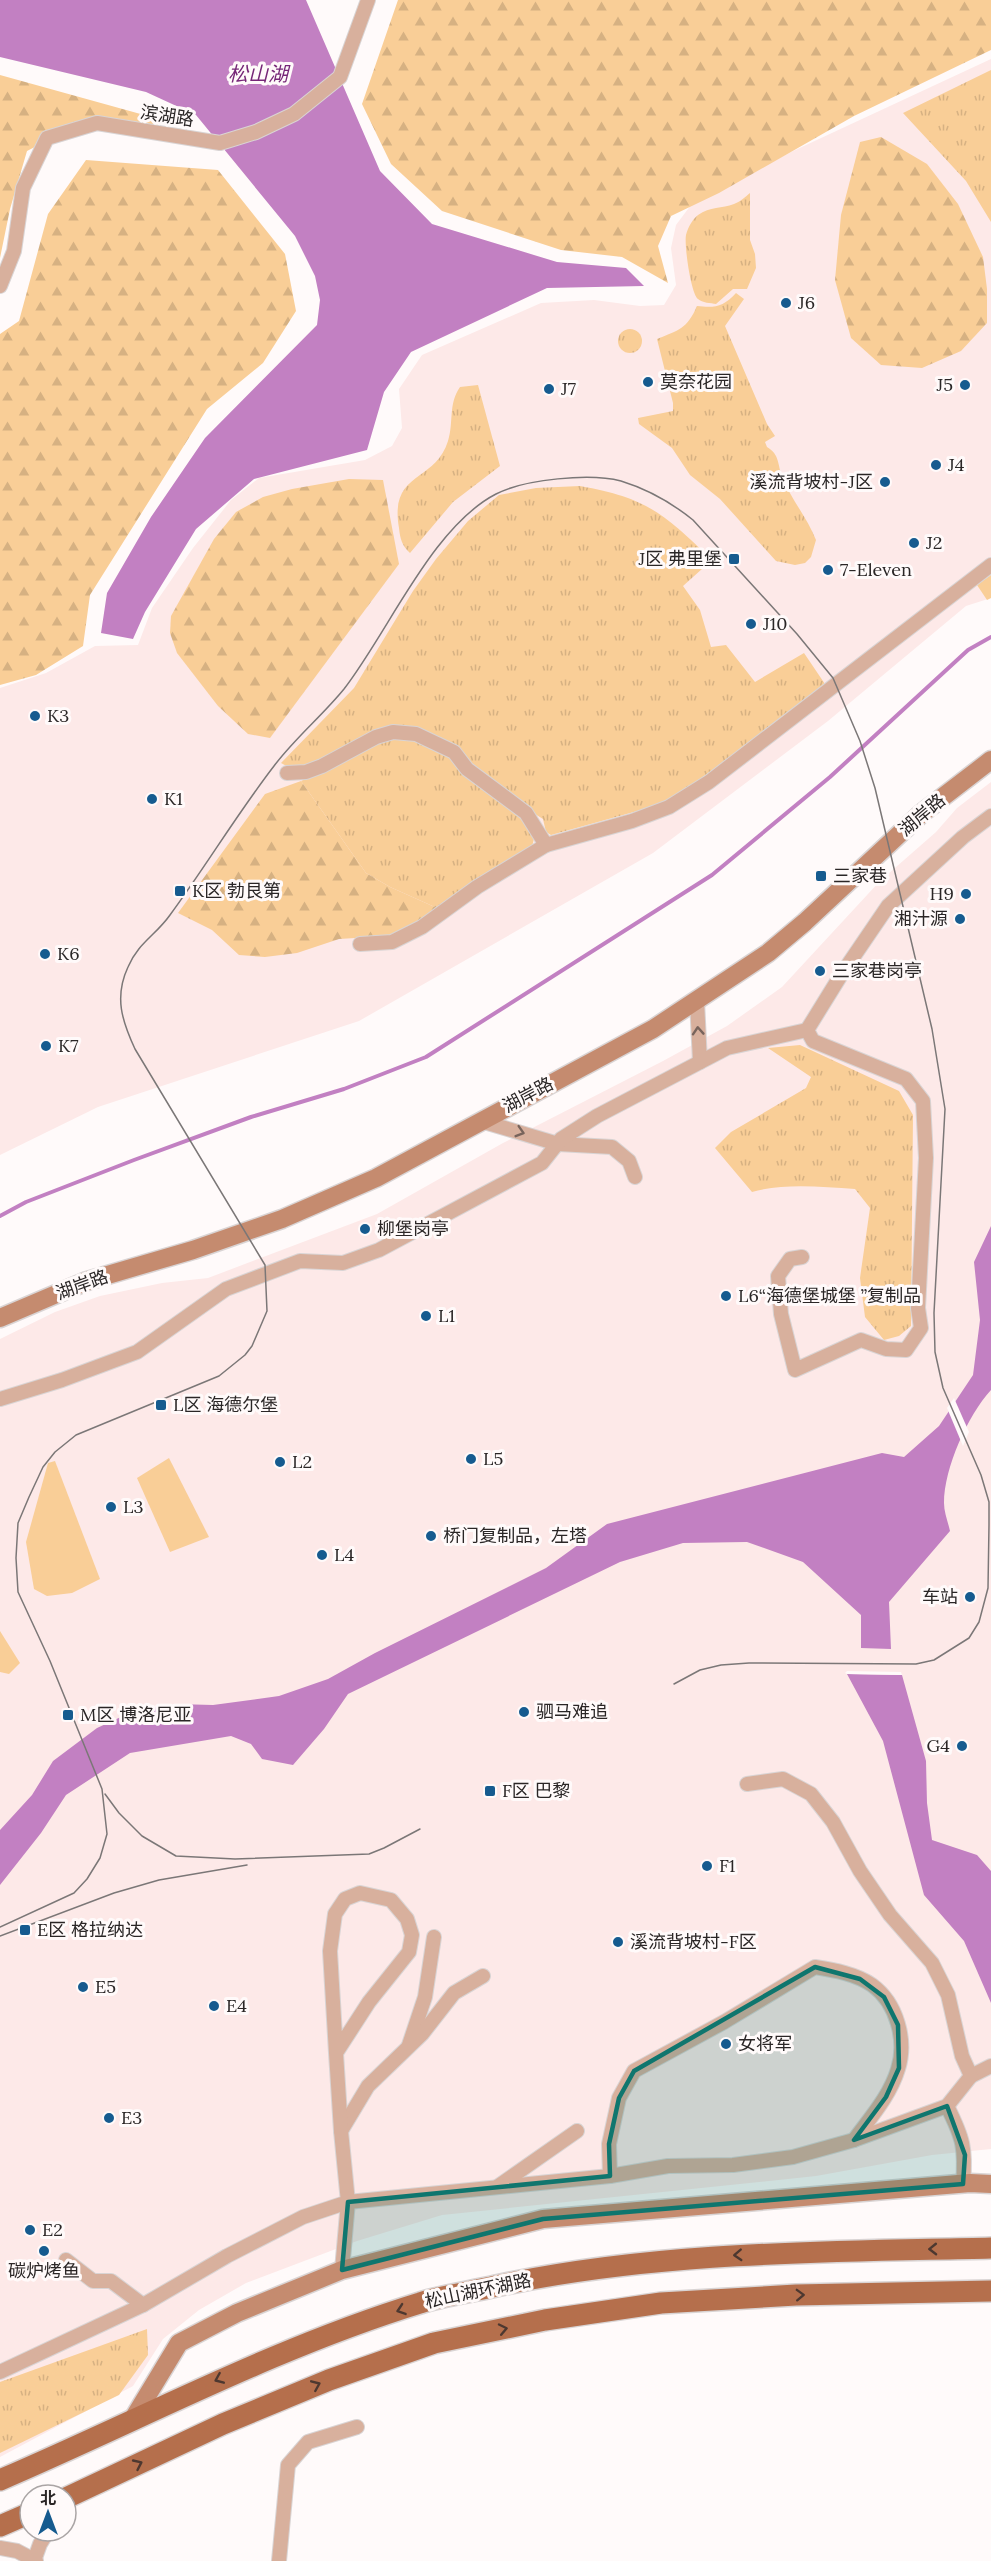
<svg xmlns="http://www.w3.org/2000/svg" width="991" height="2561" font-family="Lora,'Noto Sans SC',serif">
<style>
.built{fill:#fde9e8}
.grass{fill:url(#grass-tufts)}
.forest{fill:url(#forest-firs)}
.park{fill:#f9ce97}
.water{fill:#c280c2}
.pier{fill:#fffafa}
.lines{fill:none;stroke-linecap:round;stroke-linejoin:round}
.stream{stroke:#c280c2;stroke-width:4}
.street-casing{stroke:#d9d4d4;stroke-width:16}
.secondary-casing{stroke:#d9d4d4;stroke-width:21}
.primary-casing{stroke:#d9d4d4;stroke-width:24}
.street{stroke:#d8b09d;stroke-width:14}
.secondary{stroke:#c58b6f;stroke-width:18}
.primary{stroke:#b56f4c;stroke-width:21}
.tram{stroke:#7b7777;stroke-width:1.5}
.oneway{stroke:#78645c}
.oneway2{stroke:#4d3830}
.marked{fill:#0f766e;fill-opacity:0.2;stroke:#0f766e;stroke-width:4.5;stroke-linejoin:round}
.poi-dot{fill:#165b8f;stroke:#fffafa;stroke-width:2}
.labels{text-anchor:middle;stroke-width:6;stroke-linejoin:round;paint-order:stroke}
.street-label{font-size:18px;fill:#2a2626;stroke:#fffafa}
.poi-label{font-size:18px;fill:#2a2626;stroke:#fffafa;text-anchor:start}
.water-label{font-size:20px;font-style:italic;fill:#762677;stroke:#fffafa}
</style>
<defs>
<pattern id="grass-tufts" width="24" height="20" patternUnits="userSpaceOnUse" patternTransform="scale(1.5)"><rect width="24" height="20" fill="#f9ce97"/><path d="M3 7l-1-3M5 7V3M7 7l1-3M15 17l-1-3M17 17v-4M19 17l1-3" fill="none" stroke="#d6b182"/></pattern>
<pattern id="forest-firs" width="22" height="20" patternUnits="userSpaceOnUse" patternTransform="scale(1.5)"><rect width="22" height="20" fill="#f9ce97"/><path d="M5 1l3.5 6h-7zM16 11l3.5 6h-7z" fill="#d6b182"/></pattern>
</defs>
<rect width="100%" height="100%" fill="#fffafa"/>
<g class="built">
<path d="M991,59V598L966,606L828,721L653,853L359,1021L98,1107L0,1155V688L46,673L95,646L138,645L152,608L193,548L231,500L259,478L365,460L392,446L402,428L399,389L422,355L541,303L594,300L640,306L664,305L676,285L671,248L676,225L691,205L791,152Z"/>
<path d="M991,782V2149L932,2155L816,2176L442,2215L357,2241L246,2283L199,2310L163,2339L133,2386L0,2457V1339L55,1312L100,1296L162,1283L208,1278L377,1214L503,1143L663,1061L727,1026L782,987L880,881L936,832L957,808Z"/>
</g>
<g class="grass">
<path d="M991,70V222L966,181L903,113Z"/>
<path d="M750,193V240L755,254L756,268L747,289H733L716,304C711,303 702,303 698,299C691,294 684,245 686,235C688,227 692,220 698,215C710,206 722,209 734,204C740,202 745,197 750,193Z"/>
<path d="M736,293L744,299L725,326L767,424L775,436L765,442L767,447C780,455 777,463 782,476C790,498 807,517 816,540L811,557L805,563L795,565L776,561L720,499L690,475L672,448L639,424L638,418L673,411V403L657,339C679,330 687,329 697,306C715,308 723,307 736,293Z"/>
<circle cx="630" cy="341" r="12"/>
<path d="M478,385L500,466L453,502L410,553C402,546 400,538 399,528C389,471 435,483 448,441C454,422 448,404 460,387Z"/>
<path d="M580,486C648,498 664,514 712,560L683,586L700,610L711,647L726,645L755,682L804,653L827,687L685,790L659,805L551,835L546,832L543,819L514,801L442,738L414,729L307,766L292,769L281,763L354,688L413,591L436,559L468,521L499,495L536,488Z"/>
<path d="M991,575V598L987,600L977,585Z"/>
<path d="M395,736L419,739L448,753L466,775L519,815L535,834L532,847L437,908L390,887L366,873L301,781L324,771L348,755Z"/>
<path d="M800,1045L899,1091L913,1115L911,1326L899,1336L884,1340L865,1317L860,1278L870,1208L855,1189C821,1187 784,1183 752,1192L715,1148L731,1132L806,1088L811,1077L768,1048Z"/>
<path d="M147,2329L148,2355L119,2395L0,2453V2382Z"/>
</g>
<g class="forest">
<path d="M398,0H991V50L854,116L719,193L671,216L658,246L668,283L622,257L561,250L442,211L391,164L362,104Z"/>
<path d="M0,75L173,123L62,133L27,151L10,209L0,258Z"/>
<path d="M881,137L927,164L958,204L983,257L987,289V323L961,351L922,368L881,365L851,338L835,280L841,215L860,142Z"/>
<path d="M86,160L218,170L285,254L296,311L263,363L207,409L90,595L83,646L36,675L0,685V334L19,321L48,214Z"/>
<path d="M349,479L383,480L399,564L270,738L248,734L218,706L177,653L170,633L171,616L214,539L236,512L263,497L292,489Z"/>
<path d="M301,781L366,873L390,887L437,908L409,928L388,936L339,939L297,953L265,957L239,955L212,930L178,913L265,794Z"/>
</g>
<g class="park">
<path d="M169,1458L209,1537L170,1552L137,1478Z"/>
<path d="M55,1461L100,1579L72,1593L47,1596L34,1589L26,1542L48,1463Z"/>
<path d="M0,1631L20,1663L9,1674L0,1672Z"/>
</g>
<g class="water">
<path d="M0,0H306L380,171L432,224L557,262L626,268L644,286L547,288L411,352L384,392L367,450L254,479L196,529L145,612L133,639L101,633L107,593L151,517L205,438L317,325L320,300L315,276L295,236L196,115L146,92L0,57Z"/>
<path d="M991,1226V1390C968,1415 944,1468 944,1503C944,1512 948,1522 950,1531L889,1602L891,1649L861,1648V1615L803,1562L747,1542L683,1543L620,1562L348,1694L324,1729L293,1765L262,1759L251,1744L231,1736L130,1753L66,1795L41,1833L0,1885V1830L32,1795L53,1761L97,1728L136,1710L176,1704L213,1705L279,1696L328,1679L375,1653L546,1568L607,1524L882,1453L904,1457L939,1426L973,1375L980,1320L974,1262Z"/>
<path d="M847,1674L902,1675L926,1761L927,1803L932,1840L977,1855L991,1871V2003L964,1941L924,1895L883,1741Z"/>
</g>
<g class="pier">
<path d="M954,1398L969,1432L963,1446L947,1408Z"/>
<path d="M847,1671L901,1672L902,1675L847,1674L845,1673Z"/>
</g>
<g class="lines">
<path class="stream" d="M0,1216L26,1202L134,1160L251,1117L344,1089L426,1057L712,875L830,777L968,650L991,637"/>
<defs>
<g id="street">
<path d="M0,286L14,251L23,188L47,138L97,123L220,143L256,132L294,114L340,77L368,0"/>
<path d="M287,773L306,772L322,766L376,737L393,732L416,734L454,752L467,769L526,813L546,845"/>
<path d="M360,944L392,942L422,927L477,887L546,845L632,821L669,807L709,782L991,565"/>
<path d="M697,1001L700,1062"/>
<path d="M481,1121L558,1144L612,1147L629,1161L635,1177"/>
<path d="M802,1257L790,1259L778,1276L781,1314L795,1370L861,1340L886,1349L906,1350L921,1328L918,1308L926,1158L923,1101L906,1079L813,1041L807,1030L841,975L888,906L963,837L991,816"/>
<path d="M0,1399L62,1380L137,1352L226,1289L300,1261L343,1263L379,1250L542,1163L561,1139L597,1116L727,1048L807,1030"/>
<path d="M409,2045L425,1997L434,1937"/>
<path d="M971,2076L991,2066"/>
<path d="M947,2106C963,2138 966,2148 963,2184"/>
<path d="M341,2131L368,2086L422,2034L454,1993L483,1976"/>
<path d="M610,2176L609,2144L619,2098L634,2071L724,2022L815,1967C834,1970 856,1974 872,1985C897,2003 907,2041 898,2069C890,2096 870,2118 854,2140"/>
<path d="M497,2187L577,2131"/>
<path d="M66,2260L93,2281H111L143,2305"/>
<path d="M342,2270L348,2202L610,2176L668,2166L733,2165L793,2157L854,2140L947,2106L971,2076L962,2056L948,1995L932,1963L890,1915L860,1871L833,1822L811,1794L783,1779L747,1784"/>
<path d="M0,2372L143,2305L227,2256L303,2217L348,2202L341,2131L336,2053L330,1951L335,1914L345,1899L360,1893L391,1900L407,1919L412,1935L409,1952L369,2002L336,2053"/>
<path d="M0,2548L17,2551L36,2561"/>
<path d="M35,2558L40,2544L48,2531"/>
<path d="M279,2561L288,2465L308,2442L357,2427"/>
</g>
<g id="secondary">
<path d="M0,1318L87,1281L193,1250L282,1219L376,1178L653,1029L768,953L805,922L922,813L991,760"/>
<path d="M133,2419L179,2343L237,2313L342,2270L543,2219L970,2183L991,2184"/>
</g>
<g id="primary">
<path d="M0,2480C140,2420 274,2348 420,2303C444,2295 471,2292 496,2286C659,2251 825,2252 991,2248"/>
<path d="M66,2498L223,2424L329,2380L434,2343L545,2320L661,2303L796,2295L991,2291"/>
<path d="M0,2526L30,2513"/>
</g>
</defs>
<use href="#street" class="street-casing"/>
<use href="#secondary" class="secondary-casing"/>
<use href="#primary" class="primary-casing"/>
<use href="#street" class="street"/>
<use href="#secondary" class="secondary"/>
<use href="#primary" class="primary"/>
<g class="tram">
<path d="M105,1794L119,1813L142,1836L176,1856L235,1859L369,1854L384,1848L420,1829"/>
<path d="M0,1927L74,1893L87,1879L100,1858L107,1834L102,1789L50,1661L18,1592L16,1558L18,1523L29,1497L43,1467L55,1452L76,1435L219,1376L245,1355L252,1346L267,1311L265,1265L135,1049C122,1021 114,997 128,967C138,943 156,935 170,915C206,866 237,814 274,766C295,738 322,716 344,689C389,631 432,527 496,494C525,479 590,473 621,481C647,489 672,503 693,520L797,634L833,678L860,741L875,788L932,1029L945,1109L934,1313L935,1352L943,1388L981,1475L989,1502V1525L988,1588L979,1622L969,1638L934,1660L916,1664L749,1663L721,1665L700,1670L674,1684"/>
<path d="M0,1936L114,1893L159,1880L247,1865"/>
</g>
</g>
<defs><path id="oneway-chevron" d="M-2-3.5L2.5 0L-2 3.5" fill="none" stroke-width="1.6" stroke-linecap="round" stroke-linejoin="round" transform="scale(1.5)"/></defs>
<g class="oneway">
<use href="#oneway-chevron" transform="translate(698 1031) rotate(-94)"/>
<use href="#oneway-chevron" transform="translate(520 1132) rotate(17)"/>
</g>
<g class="oneway2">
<use href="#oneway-chevron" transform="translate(933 2249) rotate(179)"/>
<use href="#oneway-chevron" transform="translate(738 2255) rotate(177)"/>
<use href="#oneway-chevron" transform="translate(800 2295) rotate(-2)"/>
<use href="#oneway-chevron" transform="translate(401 2310) rotate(161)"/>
<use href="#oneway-chevron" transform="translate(503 2329) rotate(-12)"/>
<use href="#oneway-chevron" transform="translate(219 2379) rotate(157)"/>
<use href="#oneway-chevron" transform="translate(316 2385) rotate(-23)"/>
<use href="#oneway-chevron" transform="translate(138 2464) rotate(-25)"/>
</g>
<path class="marked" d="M815,1967L860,1979L884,1997L898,2025L899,2068L886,2097L854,2140L947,2106L965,2155L963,2184L543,2219L342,2270L348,2202L610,2176L609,2144L619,2098L634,2071Z"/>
<g class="poi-dot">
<circle cx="786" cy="303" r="6"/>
<circle cx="648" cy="382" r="6"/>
<circle cx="965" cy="385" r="6"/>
<circle cx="549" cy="389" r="6"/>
<circle cx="936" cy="465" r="6"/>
<circle cx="885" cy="482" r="6"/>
<circle cx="914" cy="543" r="6"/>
<rect x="728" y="553" width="12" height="12" rx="3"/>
<circle cx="828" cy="570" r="6"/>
<circle cx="751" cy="624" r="6"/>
<circle cx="35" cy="716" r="6"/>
<circle cx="152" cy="799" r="6"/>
<rect x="815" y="870" width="12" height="12" rx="3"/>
<rect x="174" y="885" width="12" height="12" rx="3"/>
<circle cx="966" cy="894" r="6"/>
<circle cx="960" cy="919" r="6"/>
<circle cx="45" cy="954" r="6"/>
<circle cx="820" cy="971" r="6"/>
<circle cx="46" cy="1046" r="6"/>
<circle cx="365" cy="1229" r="6"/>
<circle cx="726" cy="1296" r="6"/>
<circle cx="426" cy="1316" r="6"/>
<rect x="155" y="1399" width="12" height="12" rx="3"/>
<circle cx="471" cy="1459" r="6"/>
<circle cx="280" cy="1462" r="6"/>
<circle cx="111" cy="1507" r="6"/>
<circle cx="431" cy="1536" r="6"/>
<circle cx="322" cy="1555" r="6"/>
<circle cx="970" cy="1597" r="6"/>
<circle cx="524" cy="1712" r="6"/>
<rect x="62" y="1709" width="12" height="12" rx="3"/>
<circle cx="962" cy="1746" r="6"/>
<rect x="484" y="1785" width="12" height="12" rx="3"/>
<circle cx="707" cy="1866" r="6"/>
<rect x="19" y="1924" width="12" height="12" rx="3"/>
<circle cx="618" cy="1942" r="6"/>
<circle cx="83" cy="1987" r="6"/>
<circle cx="214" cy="2006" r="6"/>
<circle cx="726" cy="2044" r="6"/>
<circle cx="109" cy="2118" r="6"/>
<circle cx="30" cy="2230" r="6"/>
<circle cx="44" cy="2251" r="6"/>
</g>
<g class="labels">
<g class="street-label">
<text transform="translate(167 116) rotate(9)" y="6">滨湖路</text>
<text transform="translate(922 815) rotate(-40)" y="6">湖岸路</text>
<text transform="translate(528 1095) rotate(-28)" y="6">湖岸路</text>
<text transform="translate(82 1285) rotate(-20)" y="6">湖岸路</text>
<text transform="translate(478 2291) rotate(-12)" y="6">松山湖环湖路</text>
</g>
<g class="poi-label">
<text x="798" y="309">J6</text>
<text x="660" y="388">莫奈花园</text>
<text x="953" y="391" text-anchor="end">J5</text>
<text x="561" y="395">J7</text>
<text x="948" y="471">J4</text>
<text x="873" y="488" text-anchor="end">溪流背坡村-J区</text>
<text x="926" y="549">J2</text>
<text x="722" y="565" text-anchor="end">J区 弗里堡</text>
<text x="840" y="576">7-Eleven</text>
<text x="763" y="630">J10</text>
<text x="47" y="722">K3</text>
<text x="164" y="805">K1</text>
<text x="833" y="882">三家巷</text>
<text x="192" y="897">K区 勃艮第</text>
<text x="954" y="900" text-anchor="end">H9</text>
<text x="948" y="925" text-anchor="end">湘汁源</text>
<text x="57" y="960">K6</text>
<text x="832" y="977">三家巷岗亭</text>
<text x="58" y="1052">K7</text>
<text x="377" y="1235">柳堡岗亭</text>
<text x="738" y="1302">L6“海德堡城堡 ”复制品</text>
<text x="438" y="1322">L1</text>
<text x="173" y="1411">L区 海德尔堡</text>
<text x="483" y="1465">L5</text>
<text x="292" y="1468">L2</text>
<text x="123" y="1513">L3</text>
<text x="443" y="1542">桥门复制品，左塔</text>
<text x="334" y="1561">L4</text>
<text x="958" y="1603" text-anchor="end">车站</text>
<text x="536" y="1718">驷马难追</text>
<text x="80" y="1721">M区 博洛尼亚</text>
<text x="950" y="1752" text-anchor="end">G4</text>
<text x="502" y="1797">F区 巴黎</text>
<text x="719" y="1872">F1</text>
<text x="37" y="1936">E区 格拉纳达</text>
<text x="630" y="1948">溪流背坡村-F区</text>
<text x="95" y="1993">E5</text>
<text x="226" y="2012">E4</text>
<text x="738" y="2050">女将军</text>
<text x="121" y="2124">E3</text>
<text x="42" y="2236">E2</text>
<text x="44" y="2277" text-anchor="middle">碳炉烤鱼</text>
</g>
<g class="water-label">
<text x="258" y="81">松山湖</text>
</g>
</g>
<g transform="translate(48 2513)"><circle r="28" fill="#fffafa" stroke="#aaa5a5" stroke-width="1.5"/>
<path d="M0-4.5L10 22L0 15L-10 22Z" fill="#165b8f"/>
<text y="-9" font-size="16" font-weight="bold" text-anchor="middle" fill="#2a2626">北</text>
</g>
</svg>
